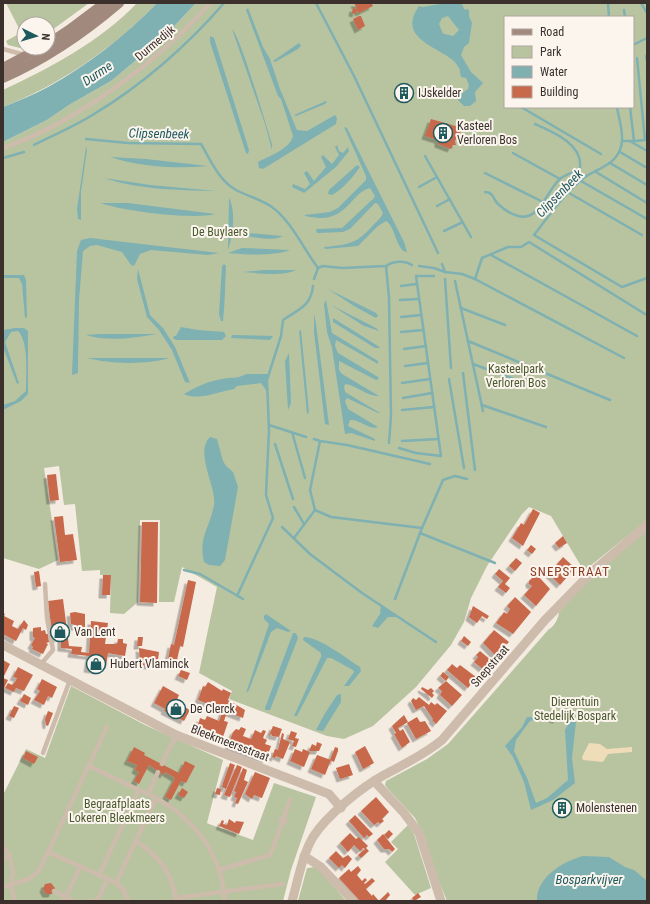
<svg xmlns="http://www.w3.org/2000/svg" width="650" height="904" font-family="'Roboto Condensed',sans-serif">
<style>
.green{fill:#b8c4a0;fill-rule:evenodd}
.sand{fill:#efdcb8}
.water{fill:#7fb0b2;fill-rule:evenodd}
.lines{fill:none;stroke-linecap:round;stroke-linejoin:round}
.stream{stroke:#7fb0b2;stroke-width:2.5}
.building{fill:#c8694b;filter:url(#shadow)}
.service{stroke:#cdbbac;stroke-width:4.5}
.minor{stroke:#cdbbac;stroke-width:9}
.secondary{stroke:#a18a7d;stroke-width:10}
.labels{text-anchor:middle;stroke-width:4;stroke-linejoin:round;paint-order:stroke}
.street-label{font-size:12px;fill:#3b302b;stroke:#fbf5ee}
.poi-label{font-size:12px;fill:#3b302b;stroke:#fbf5ee;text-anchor:start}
.park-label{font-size:12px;fill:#4a5a2e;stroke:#fbf5ee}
.water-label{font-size:13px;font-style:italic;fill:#1f5a5e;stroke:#fbf5ee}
.neighbourhood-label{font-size:13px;letter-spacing:1px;fill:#8c3b22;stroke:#fbf5ee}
</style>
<defs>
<filter id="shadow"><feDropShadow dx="-3.5" dy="3.5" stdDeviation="0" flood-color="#0004"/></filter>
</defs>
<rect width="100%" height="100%" fill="#f4ebe1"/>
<g class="green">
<path d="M6,3H89L48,33V24H24V38Z"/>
<path d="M137,3H157C114,48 61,84 3,107V90C50,68 101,41 137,3Z"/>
<path d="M196,3H647V520L584,571L551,516L529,507L522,514L487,566L471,598L464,622L451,645L416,687L373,726L344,739L327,736L229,699L232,691L199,673L217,587L182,567L174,602H159L160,520H140L138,602L124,614L110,613L111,575H100V570L82,571L75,504L64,505L59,466L44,468L58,560L39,569L3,558V142L47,120L69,105L111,81L164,37ZM505,17H633V107H505Z"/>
<path d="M17,35L24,46L20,48L8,45L6,41Z"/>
<path d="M647,529V901H447L435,872L425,838L415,818L388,789L385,785L386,781L427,759L448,744L549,629C553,628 559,618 559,612L591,578Z"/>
<path d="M71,686L145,725L223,760L207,823L209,824L253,840L274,783L316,797L291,870L283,901H3V795L26,749L45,758Z"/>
<path d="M408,825L414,834L431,888L415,895L385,862L398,849L391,842Z"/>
<path d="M317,867L346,901H298L307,868Z"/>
</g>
<path class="sand" d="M589,743L600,744L607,749L632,747V752L608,754L603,762L583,760L582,757Z"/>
<g class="water">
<path d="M157,3H196L164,37L111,81L69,105L47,120L3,142V107C18,101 33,95 48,87C88,65 125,36 157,3Z"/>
<path d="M446,3H461L465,10L468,9L469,11V16L472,23L469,43L464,47L461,55L471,72L483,83L475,92L476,101L470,106H464L458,100V96L468,89L469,85L466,78L461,77C460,74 460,69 459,68C451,48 393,43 419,6L423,7ZM448,16L459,30L453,36C441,33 444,36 439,24L442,18Z"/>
<path d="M248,8L263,47L270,59L280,89L297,130L307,131L335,115L337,118L336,124L263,169L259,168L258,162C269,156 290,149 293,136L281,99L278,96L246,10Z"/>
<path d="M232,29C241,38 266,125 272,144V150L265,124Z"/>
<path d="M210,36L214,38L249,150L248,154L246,153L210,42Z"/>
<path d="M299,43L301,46L298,49L275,62L273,61Z"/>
<path d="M326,101L327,102L325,104L296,116L294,115Z"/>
<path d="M344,127L347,128L404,242L407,252C396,251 396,227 386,221L378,226L358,246L325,249L324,247C358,244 358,241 381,217L383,213L378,204L375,203L350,229L343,232L317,233L316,229L342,228L374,198L375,196L370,188C352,192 348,219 319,218C314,217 309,218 304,215L330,212L338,208L366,180V176Z"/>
<path d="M337,145L339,151L343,153L348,147L349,151L336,167L304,193L292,187L293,184L305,189L310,184L304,173L307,171L314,181L326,167L321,157L323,155L332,164L339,155L335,147Z"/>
<path d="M86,147L87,150L81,192V220L78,219L77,209Z"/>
<path d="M110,157L146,159L208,166C176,169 141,167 110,157Z"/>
<path d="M357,165L360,167C353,177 343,189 332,195L328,194L329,190Z"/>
<path d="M104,178L150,185L216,191C178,190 140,190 104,178Z"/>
<path d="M229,198C236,211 233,236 228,250Z"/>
<path d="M101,203H128L215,214C193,220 122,211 101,203Z"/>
<path d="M247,233L283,236C272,242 251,237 239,234Z"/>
<path d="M90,238L219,253L208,255L151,250L140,254L134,266L131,265L122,252L97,245L90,246L83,251L79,300L78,367V373L72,375L77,251L81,240Z"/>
<path d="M242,248L290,250C275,256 244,255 228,253Z"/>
<path d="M224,264L226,266C225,285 225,303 223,321H221L219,314L222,266Z"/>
<path d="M138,269L150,315L163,328L175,347L190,383L185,382L172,350L159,330L147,317L137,279Z"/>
<path d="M264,270H296C281,277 260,273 243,272Z"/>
<path d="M3,275H24L26,280L27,317L25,318L22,284L19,278H3Z"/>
<path d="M328,289L376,313L378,316L376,318L354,306Z"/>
<path d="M326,300L332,333L378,361V364L336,340L335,346L338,353L378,377L379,379L376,380L339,361V370L342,374L379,396C369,397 357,386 346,384L344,386L345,392L380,413H378L349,399L347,398L345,401L348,409L378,427C372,431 359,419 350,420L348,426L375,439V441L351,433L345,434L332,348L327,332L324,304Z"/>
<path d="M331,305L376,328L379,331L364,326Z"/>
<path d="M314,313L316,324L329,425L325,424L314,332Z"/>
<path d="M333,318L378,346L380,348H375L333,322Z"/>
<path d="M181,327L198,330L224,332L226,336L222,340H176L173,338L174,336H176Z"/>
<path d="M15,328H24L28,331V394L21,401L3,410V405L15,401L26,391C26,375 29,342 18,331L11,332L5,342L19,383L17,384L3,347V330Z"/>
<path d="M301,330L309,412L307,414L299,331Z"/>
<path d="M100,334H157C134,338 108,342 86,335Z"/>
<path d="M232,335L273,336L270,340L231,338Z"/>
<path d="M289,353L291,403L288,410L285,361Z"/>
<path d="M87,358H169C146,365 110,364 87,358Z"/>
<path d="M246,374H269L267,380L268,393L261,383L237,386L234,389C218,392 198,401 184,394C196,387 208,381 222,379C230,377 239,379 246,374Z"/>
<path d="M210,437L217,439L223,461L226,466L233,472L238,487L225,560L220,566L209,565L204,562C198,537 210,528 214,505C217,487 194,453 210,437Z"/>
<path d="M381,605L398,617H388L378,628L372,626L380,614Z"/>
<path d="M266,614L291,631L288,632L277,628L271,632L249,690L246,693L269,624L264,619V616Z"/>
<path d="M293,633H296L298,638L270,710H265V708Z"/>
<path d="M304,637C319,637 346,658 360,667L361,671L349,686H344L354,672L353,670L331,658H327L297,716H294L321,657V653L303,640Z"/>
<path d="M341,694V702L323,731L316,730L324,715L337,695Z"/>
<path d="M527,717H534V720L530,721L516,740L514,751L527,778L536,803L547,798L568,780L565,730L570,721L576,722L572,758L575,783L553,800L531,810L524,782L513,757L505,746L522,727Z"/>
<path d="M583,856L609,857L625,867L634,870L647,881V901H537C536,877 564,861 583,856Z"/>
</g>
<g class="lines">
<g class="stream">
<path d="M316,3L354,76L438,253"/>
<path d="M608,3L609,17"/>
<path d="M641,3L647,13"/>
<path d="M624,10L625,17"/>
<path d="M633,45L647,38"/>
<path d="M646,56L647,61"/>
<path d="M521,107L601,154"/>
<path d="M617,107C619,120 626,139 619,152C612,166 597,169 585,177C567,190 548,217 534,235L622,287L647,278"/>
<path d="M86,139L128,143L201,144C210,159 219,181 236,190C247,196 261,199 272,207C292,222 303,248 318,268"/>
<path d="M623,141H634L630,107"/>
<path d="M630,141L647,151"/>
<path d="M634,141L645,140L637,58"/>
<path d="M34,145C54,135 75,126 94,114C141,86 188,45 224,3"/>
<path d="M620,152L647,168"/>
<path d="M513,153L560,179"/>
<path d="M425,156L471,237"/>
<path d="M3,158L24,152"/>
<path d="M610,163L647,185"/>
<path d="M596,172L647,203"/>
<path d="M485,173L543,202"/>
<path d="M581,181L647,219"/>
<path d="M419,187L437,177"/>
<path d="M485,192C493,192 493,198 497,203C503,209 511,214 518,216C540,222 547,189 561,178C567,174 575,172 580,168C583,144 553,132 535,124"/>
<path d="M569,193L642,235"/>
<path d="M437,206L450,199"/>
<path d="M444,231L463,222"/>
<path d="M491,255L637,336"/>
<path d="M442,264L445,272L462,274L475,279L482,258L508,247H521L529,242L645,314"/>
<path d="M386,266L389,298L391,416L389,443"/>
<path d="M419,266L434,268L445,272"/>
<path d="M314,279L318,268L323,266L342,268L386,266C393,261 404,260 412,265"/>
<path d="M445,279L451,368"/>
<path d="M475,279L624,358"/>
<path d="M455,281L483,411"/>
<path d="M401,286L417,284"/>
<path d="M400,300L419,299"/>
<path d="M461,308L505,325"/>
<path d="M401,317L421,315"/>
<path d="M401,332L423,330"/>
<path d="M468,341L610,400"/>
<path d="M404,349L426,346"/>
<path d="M473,364L519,381"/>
<path d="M405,366L428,363"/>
<path d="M463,373L475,470"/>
<path d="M449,379L464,468"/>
<path d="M402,383L430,379"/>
<path d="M403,398L432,393"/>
<path d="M482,405L546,427"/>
<path d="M402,410L434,407"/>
<path d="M269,425L306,437"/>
<path d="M292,432L305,478"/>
<path d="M314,439L320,441L310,490L315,510L331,517L422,528L395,599"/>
<path d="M320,441L347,445L430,464"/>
<path d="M402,441L438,439"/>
<path d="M275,444L293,499"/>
<path d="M399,448L416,453L441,456L416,276H434"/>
<path d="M294,507L304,524"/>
<path d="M282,527L310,554L362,593L436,642"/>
<path d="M422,528L443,480L455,476L467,479"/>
<path d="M420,533L495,563"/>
<path d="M294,538L315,510"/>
<path d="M184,570L200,574L243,599"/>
<path d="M237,596L273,518L266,495L269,430L267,380L281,336L283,320C299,309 311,306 313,286"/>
</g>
</g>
<g class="building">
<path d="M354,3H371L373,6L359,13L357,10L356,14L352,13L353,8L357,9Z"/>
<path d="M359,16H361L365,26L358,30L353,19Z"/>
<circle cx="404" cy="93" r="6"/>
<path d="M431,119L459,127L458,130L461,131L455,141L456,145H453L451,149L438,144V140L425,136Z"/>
<path d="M56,474L59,500L50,501L47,475Z"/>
<path d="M533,509L540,513L523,546L512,538L521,523L524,525Z"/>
<path d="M63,516L65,535L73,534L77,560L60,562L54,517Z"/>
<path d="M142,522H158L157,603L140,602Z"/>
<path d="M563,536L567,543L559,548L555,543Z"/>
<path d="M531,545L536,549L532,554L527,550Z"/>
<path d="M563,557L575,568L560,585L549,574Z"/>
<path d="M516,558L522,563L515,571L509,566Z"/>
<path d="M499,569L510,578L505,584L510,588L506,593L498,587L503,581L495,574Z"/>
<path d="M39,571L41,586L36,587L34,572Z"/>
<path d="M103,575H111L110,595H102Z"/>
<path d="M534,576H538L550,589L536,606L524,595L532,586L529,584V581Z"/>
<path d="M188,580L196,582L183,647L180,646L176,665L167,663L171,644L174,645Z"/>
<path d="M515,597L531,612L513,634L496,623L504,612L507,614L510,609L507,606Z"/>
<path d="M63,599L69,646L82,647L81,652L89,653L91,621L108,623L105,644H117L118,639H123V643L127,644L125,656L108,653L106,667H101L100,671L87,669L89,656L71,654L72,649L61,648V638L53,639L48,601Z"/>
<path d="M473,606L489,616L487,619L482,616L477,623L470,618L469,617Z"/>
<path d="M75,612L85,614V627H74V624H71L70,613Z"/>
<path d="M3,613L5,614L4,616L14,621L12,626L18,629L24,620L28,625L26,630L23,628L16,641L3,634Z"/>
<path d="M41,627V631L45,630L46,634H48L49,642L46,643L48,644L43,654L32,649L33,647L31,645L35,638L33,637V628Z"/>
<path d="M494,630L509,642L496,656L483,643Z"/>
<path d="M464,636L471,642L468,646L461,641Z"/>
<path d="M138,637H143L142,646H137Z"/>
<path d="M139,648L159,652L158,660H151L150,666L140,665Z"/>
<path d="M480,651L492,661L484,670L474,662L478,657L476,655Z"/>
<path d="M3,660L10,664L4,676L3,675Z"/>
<path d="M452,664L457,668L460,665L476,677L468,688L447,670Z"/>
<path d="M18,667L33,675L24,691L16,688L14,692L5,688L8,683L12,685L15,682L17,678L13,677Z"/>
<path d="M181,670L190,673L187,680L178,676Z"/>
<path d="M443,672L449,677L446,681L462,695L452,706L440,695L442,691L438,688L446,681L440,676Z"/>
<path d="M3,678L8,680L4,688L3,687Z"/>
<path d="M42,679L57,687L52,698L48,696L44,705L34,700L40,691L37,689Z"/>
<path d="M208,682L222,691L223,689L231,693L228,700L245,710L243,718L227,712L224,721L228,722L223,737L198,725L200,718L205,720L207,716L219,721L223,710L198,700L203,686L205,687Z"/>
<path d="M163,686L179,695L176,702L190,710L184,721L164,711L165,709L154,703Z"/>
<path d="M422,687L428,690L431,688L434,691L432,693L434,695L432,698L421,689Z"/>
<path d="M24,694L31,698L28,705L20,701Z"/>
<path d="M419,697L429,705L431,702L435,705L437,703L447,711L436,724L432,720L433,719L424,706L416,710L411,701L413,698L416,700Z"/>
<path d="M14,706L19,708L14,718L9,716Z"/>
<path d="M48,711L53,713L48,726L46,725L45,719Z"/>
<path d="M552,713L558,714L557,720L552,719Z"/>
<path d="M404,715L408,722L398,728L400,731L403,729L410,742L402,748L394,734L396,733L392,726Z"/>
<path d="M417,717L420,722L425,721L431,731L416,739L407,723Z"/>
<path d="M273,726L282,729L279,737L272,736L271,733L270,736L269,735Z"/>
<path d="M241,727L246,729L243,736L251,739L255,730L261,733L263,730L266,731L263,738L267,740L265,744L271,746L266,760L228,746L233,732L236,729L239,730Z"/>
<path d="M291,731L297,733L295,738L299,739L296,747L292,746L294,741L288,739Z"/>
<path d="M282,733L284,734L283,739L290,742L283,759L276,756L275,758L272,757L275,749L278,750Z"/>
<path d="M317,742L322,744L319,751H309L312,744L316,746Z"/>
<path d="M365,746L374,763L363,769L355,752Z"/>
<path d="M134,747L145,753L144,755L179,773L185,761L195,766L186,783L181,781L171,800L165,797L175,778L165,772L164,775L149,765L139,784L134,781L139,772L135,770L137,765L127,761Z"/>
<path d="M335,747L338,748V751L334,762L330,760Z"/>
<path d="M295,749L302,752L303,749L310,752L304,767L290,761Z"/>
<path d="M26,751L38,757L34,764L23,758Z"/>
<path d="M317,755L331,760L325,775L311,769Z"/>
<path d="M230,763L235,765L226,789L222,787L223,783Z"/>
<path d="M349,764L353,775L340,779L336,768Z"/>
<path d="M237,765L242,767L230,797L224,795Z"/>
<path d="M243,768L247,770L244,780L248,782L238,804L235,803L237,798L234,797L236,792L234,791Z"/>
<path d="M255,772L270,778L262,798L254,795L252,799L245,794Z"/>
<path d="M182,788L188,792L184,798L178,795Z"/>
<path d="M217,788L221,789L220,795L215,794Z"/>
<path d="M376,797L389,812L382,819L384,821L380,824L378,822L374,825L361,811Z"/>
<path d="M563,805L566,809L561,812L558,808Z"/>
<path d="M355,815L373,834L369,837L367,835L364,838L349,821Z"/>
<path d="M229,819L235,823L236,821L244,822L239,834L219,826L222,820L224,821L223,824L227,825Z"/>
<path d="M389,830L393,834L388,839L384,835Z"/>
<path d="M350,833L356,839L359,837L368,846L366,848L369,851L361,858L358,855L365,849L363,848L360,851L354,845L348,852L340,843Z"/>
<path d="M383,834L395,849L392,852L389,849H384L377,840Z"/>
<path d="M336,851L343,858L348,855L352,859L345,868L342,865L339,868L329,858Z"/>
<path d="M358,866L361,870L357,875L362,881L365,878L367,880L364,883L365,884L372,878L375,881L366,889L372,896L373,894L379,901L388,892L390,895L385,901H360L339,878L349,869L351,872Z"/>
<path d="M51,883L55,888L52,894H46L43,889L45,884Z"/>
<path d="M418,893L421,897L414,901L412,898Z"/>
</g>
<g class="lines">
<g class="service">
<path d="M3,49L25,55"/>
<path d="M3,148C77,122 158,62 210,3"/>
<path d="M41,664L53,650L47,618L45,584"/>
<path d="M43,753L70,680"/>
<path d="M162,764L176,735"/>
<path d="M89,766L139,790"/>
<path d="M148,794L156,798L116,883L99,875L139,790L148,794L158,772"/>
<path d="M156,798C196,820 222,855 225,901"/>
<path d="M284,818L290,800"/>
<circle cx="283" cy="821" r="2.5"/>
<path d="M135,841C159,855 172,873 176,900"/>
<path d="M3,847L9,854L11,862L13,872L11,884L15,901"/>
<path d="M48,852L99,875"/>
<path d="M3,858L10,856"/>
<path d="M219,870L270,855L282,823"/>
<path d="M116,883L124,890L128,901"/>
<path d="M3,887L29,879L39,871L107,727"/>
<path d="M54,891L73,901"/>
<path d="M176,898L283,884"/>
<path d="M64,901L80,867"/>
<path d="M90,901H95"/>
<path d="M97,901L107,880"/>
</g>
<g class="minor">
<path d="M3,645L176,735L329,794L341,808"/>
<path d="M374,781L404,813L419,833L441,901"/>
<path d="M304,856L321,867L353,901"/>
<path d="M292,901C298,880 302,856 313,837C327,815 362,787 384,775C404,764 424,755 442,740L545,620L593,571L647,525"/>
</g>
<g class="secondary">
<path d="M48,44L69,30L105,3"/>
<path d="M3,68L41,48"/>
<path d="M3,78C46,59 84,33 119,3"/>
</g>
</g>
<defs>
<symbol id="building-ring" viewBox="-11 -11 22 22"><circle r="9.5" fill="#fbf5ee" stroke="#1f5a5e" stroke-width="1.5"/><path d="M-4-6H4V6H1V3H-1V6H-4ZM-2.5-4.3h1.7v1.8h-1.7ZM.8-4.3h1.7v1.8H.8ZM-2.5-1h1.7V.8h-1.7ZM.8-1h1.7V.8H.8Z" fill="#1f5a5e"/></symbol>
<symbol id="shop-ring" viewBox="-11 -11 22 22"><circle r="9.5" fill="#fbf5ee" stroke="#1f5a5e" stroke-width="1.5"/><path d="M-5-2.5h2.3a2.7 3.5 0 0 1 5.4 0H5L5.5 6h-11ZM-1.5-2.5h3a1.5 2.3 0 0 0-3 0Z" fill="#1f5a5e"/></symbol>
</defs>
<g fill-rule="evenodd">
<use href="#building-ring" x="393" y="82" width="22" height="22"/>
<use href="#building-ring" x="432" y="122" width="22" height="22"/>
<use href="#shop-ring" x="49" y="621" width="22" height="22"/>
<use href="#shop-ring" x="85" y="653" width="22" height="22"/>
<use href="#shop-ring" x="165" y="698" width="22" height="22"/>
<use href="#building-ring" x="551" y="797" width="22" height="22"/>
</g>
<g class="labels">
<g class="street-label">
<text transform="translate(155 43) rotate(-40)" y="4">Durmedijk</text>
<text transform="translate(490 666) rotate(-49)" y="4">Snepstraat</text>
<text transform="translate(230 743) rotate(21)" y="4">Bleekmeersstraat</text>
</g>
<g class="poi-label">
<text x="418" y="97">IJskelder</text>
<text x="457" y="130">Kasteel<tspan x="457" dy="14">Verloren Bos</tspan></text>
<text x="74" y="636">Van Lent</text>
<text x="110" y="668">Hubert Vlaminck</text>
<text x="190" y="713">De Clerck</text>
<text x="576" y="812">Molenstenen</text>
</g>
<g class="park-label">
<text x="220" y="236">De Buylaers</text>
<text x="516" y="373">Kasteelpark<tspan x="516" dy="14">Verloren Bos</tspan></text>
<text x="575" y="706">Dierentuin<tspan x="575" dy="14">Stedelijk Bospark</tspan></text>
<text x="117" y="808">Begraafplaats<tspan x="117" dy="14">Lokeren Bleekmeers</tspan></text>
</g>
<g class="water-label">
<text transform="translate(97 73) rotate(-34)" y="5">Durme</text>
<text transform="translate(159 133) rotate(1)" y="5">Clipsenbeek</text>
<text transform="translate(559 193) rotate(-46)" y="5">Clipsenbeek</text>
<text x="589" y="884">Bosparkvijver</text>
</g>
<g class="neighbourhood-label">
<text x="570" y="576">SNEPSTRAAT</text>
</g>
</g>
<rect width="650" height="904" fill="none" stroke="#3b302b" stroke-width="8"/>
<rect x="504" y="16" width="130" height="92" fill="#fbf5ee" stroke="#aea6a0"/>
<rect x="512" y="29" width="20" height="6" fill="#a18a7d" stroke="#aea6a0"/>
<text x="540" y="36" font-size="12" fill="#3b302b">Road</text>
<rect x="512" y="46" width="20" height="12" fill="#b8c4a0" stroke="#aea6a0"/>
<text x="540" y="56" font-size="12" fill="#3b302b">Park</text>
<rect x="512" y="66" width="20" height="12" fill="#7fb0b2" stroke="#aea6a0"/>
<text x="540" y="76" font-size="12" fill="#3b302b">Water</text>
<rect x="512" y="86" width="20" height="12" fill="#c8694b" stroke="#aea6a0"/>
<text x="540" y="96" font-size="12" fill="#3b302b">Building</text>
<g transform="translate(36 36) rotate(95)"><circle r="19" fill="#fbf5ee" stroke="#aea6a0"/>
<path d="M0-3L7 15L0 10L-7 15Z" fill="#1f5a5e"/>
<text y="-6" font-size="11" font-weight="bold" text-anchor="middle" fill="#3b302b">N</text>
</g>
</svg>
